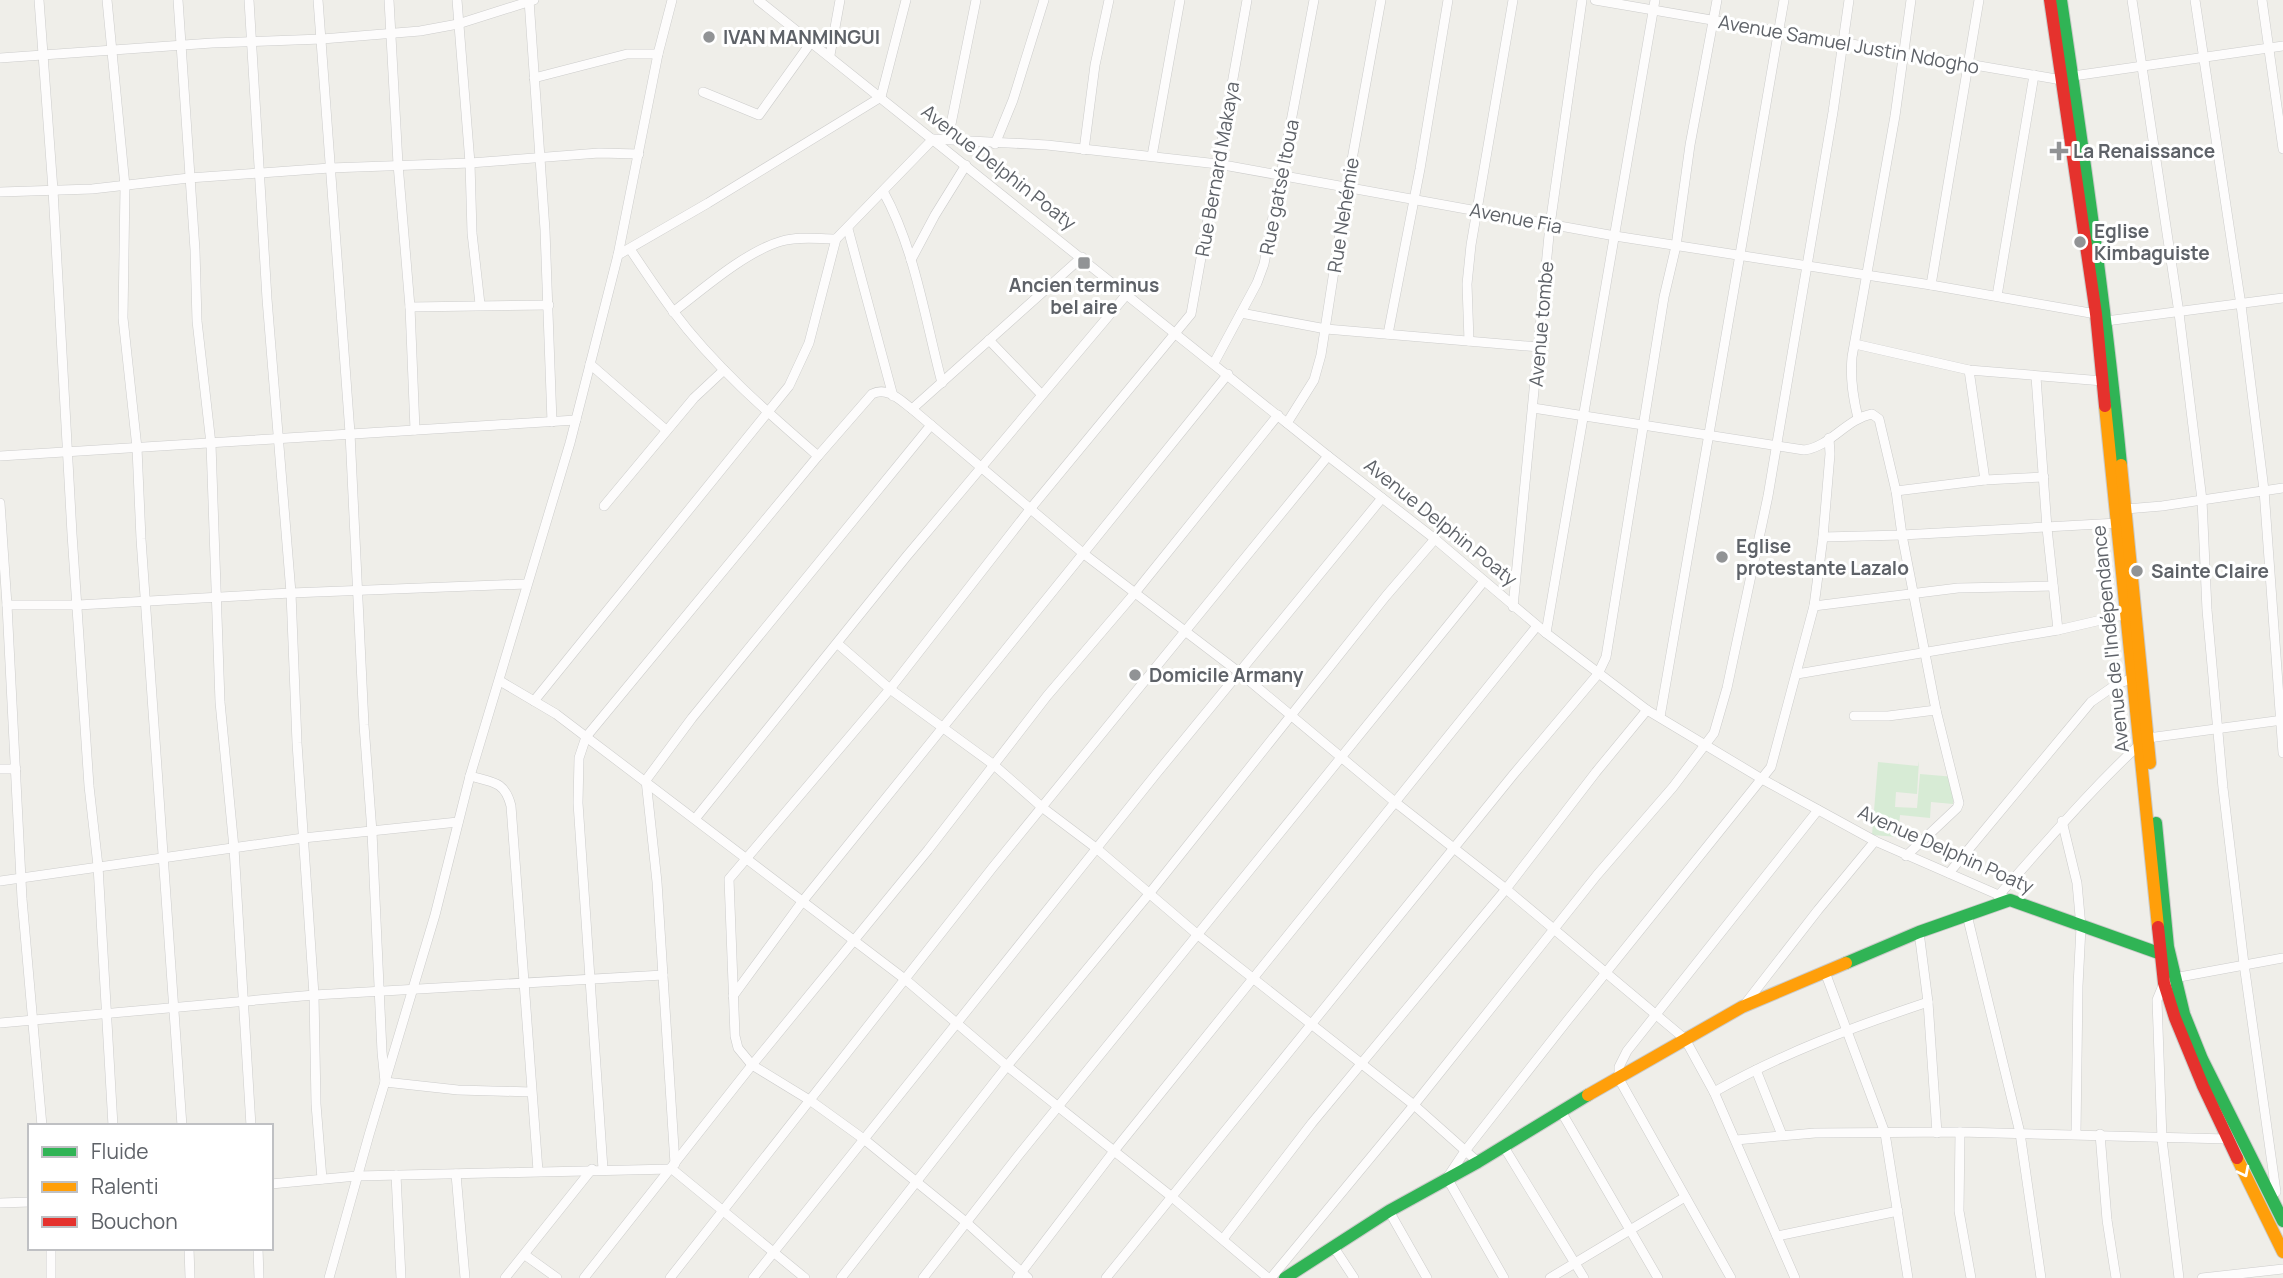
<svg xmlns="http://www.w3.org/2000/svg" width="2283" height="1278" font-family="Manrope,sans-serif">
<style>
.green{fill:#d7ebd5}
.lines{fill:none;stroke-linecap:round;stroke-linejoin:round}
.street-casing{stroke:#cccccb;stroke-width:10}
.fast-casing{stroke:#cbcbca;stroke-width:14}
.slow-casing{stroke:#cbcbca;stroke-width:14}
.jam-casing{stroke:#cbcbca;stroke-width:14}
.street{stroke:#fdfcfc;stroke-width:9}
.fast{stroke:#30b455;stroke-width:12}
.slow{stroke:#ff9f0a;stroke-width:12}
.jam{stroke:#e5322d;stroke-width:12}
.oneway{stroke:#fff}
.poi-dot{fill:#919395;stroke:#fff;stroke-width:2.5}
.labels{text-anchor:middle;stroke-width:6;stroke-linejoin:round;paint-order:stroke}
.poi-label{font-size:19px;font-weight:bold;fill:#5e6268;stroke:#fff;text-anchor:start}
.street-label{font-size:19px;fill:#5e6268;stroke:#fff}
</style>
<rect width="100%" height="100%" fill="#efeee9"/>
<path class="green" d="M1919,761L1917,794L1896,792L1895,807L1917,808L1920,774L1955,777L1953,804L1931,802L1930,818L1900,815L1898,837L1872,835L1878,762L1918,766Z"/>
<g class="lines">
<defs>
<g id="street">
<path d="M39,0L53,190L72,534L89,786L98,866L113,1126"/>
<path d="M107,0L125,186L123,318L137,448L141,539L182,1126"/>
<path d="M178,0L195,250L197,321L211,444L220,702L234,848L251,1126"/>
<path d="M249,0L267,299L291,593L297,743L314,995L316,1104L322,1179"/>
<path d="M318,0L350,433L364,725L372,832L382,1052L385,1082L458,1090L531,1092"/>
<path d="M389,0L398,164L410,307L415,430"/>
<path d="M457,0L470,163L472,233L480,304"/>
<path d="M529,0L545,230L552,422"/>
<path d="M758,0L1328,456L1435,539L1546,633L1647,710L1762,779L1875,841L2010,900"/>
<path d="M1595,0L2062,80"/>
<path d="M2132,0L2179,313L2202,500L2207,610L2223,788L2244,964L2276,1192"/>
<path d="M2195,0L2241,305L2264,490L2283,753"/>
<path d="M2262,0L2283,149"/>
<path d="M830,55L840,0"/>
<path d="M0,58L212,43L322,39L420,31L458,24L534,0"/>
<path d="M2073,76L2283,46"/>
<path d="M534,78L627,54H658"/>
<path d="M703,92L759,115L812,41"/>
<path d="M948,139L976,0"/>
<path d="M995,144L1013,100L1044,0"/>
<path d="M1084,150L1095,65L1109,0"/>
<path d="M1152,156L1180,0"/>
<path d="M883,191C915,249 925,319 942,383"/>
<path d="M0,192L92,189L189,178L330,168L470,163L599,153L639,154"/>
<path d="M848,229L893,396"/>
<path d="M630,249C644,270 658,291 673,311C714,366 766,411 818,456"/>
<path d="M618,255L708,203L881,97L906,0"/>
<path d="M911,260L935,215L966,165"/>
<path d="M1931,285L1979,0"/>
<path d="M1997,296L2034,75"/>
<path d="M410,307L549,305"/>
<path d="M673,312C703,289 746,251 782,241C799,236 818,239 836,239"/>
<path d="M1241,313L1326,329L1539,347"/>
<path d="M2106,321L2283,298"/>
<path d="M1388,334L1420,169L1448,0"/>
<path d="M989,340L1041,394"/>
<path d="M1469,341L1467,284L1471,245L1513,0"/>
<path d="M1855,344L1969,370L2103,381"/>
<path d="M1214,363L1257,283L1264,264L1314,0"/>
<path d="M590,364L666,430"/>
<path d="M1969,370L1985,480"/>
<path d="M2036,377L2047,528L2058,630"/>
<path d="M1533,408L1804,450C1830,447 1846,419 1872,414L1879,419L1896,491L1902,535L1936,710L1959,803L1957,808L1906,856"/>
<path d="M912,409L1082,257"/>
<path d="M1858,418C1853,397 1850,379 1852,357L1895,116L1911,0"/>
<path d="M1287,423L1314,380L1321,355L1347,187L1381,0"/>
<path d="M0,456L576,420"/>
<path d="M1896,491L1985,480L2044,477"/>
<path d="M0,503L7,605L22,899L42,1126"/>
<path d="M604,506L694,398L724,370"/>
<path d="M2126,509L2162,506L2283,488"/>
<path d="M1823,537L1902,535L2118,523"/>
<path d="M7,605H78L291,593L526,584"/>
<path d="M1814,606L1958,588L2053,586"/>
<path d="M1513,607L1550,225L1582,0"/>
<path d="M1546,633L1655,0"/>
<path d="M838,644L890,689L994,765L1043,808L1096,848L1198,935L1414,1105L1478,1162"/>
<path d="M1797,674L2058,630L2127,614"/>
<path d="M500,681L556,714L906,980L1007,1066L1172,1197L1268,1278"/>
<path d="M534,701L789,386L809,343L836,239L933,139L1047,145L1218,164L1615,236L1931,285L2096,314"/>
<path d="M1854,716H1888L1936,710"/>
<path d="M1660,717L1784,0"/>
<path d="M2148,738L2283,720"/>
<path d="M0,769H16"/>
<path d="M470,776C492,782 505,781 511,806L538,1171"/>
<path d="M695,819L906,557L1127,294"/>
<path d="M2062,821L2077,883L2081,927L2078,986L2076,1134"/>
<path d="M1949,873L2091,702L2114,686L2132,678"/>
<path d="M0,881L303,838L458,822"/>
<path d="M1998,896C2045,844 2089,791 2140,744"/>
<path d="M1967,915L2020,1133L2041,1278"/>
<path d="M1919,932L1928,1002L1937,1133"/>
<path d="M1825,972L1885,1133L1908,1278"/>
<path d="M733,996L802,902L1228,374"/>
<path d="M1745,1004L1818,910L1875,841"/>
<path d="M0,1023L314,995L663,975"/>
<path d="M1756,1070L1782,1135"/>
<path d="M1714,1092C1783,1053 1853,1027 1928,1002"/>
<path d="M1562,1113L1658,1278"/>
<path d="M1960,1132L1959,1211L1971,1278"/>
<path d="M2100,1134L2107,1220L2116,1278"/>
<path d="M1736,1140L1815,1133L1960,1132L2228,1139"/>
<path d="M1504,1147L1584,1278"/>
<path d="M675,1164L657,882L646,780L692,718L931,425"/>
<path d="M603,1169L578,803L579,758L586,737L818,456L872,394C887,386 900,400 912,409L1084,554L1240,673L1395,802L1506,889L1685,1039L1714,1092L1795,1278"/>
<path d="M456,1174L465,1278"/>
<path d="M396,1175L401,1278"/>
<path d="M271,1184L357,1176L672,1169L805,1278"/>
<path d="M0,1203L30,1202"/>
<path d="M1389,1211L1427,1278"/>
<path d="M1777,1236L1898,1211"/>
<path d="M1223,1239L1312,1123L1506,889L1596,772L1647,710"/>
<path d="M1333,1246L1354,1278"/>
<path d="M51,1248V1278"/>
<path d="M189,1248L190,1278"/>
<path d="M258,1248L259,1278"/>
<path d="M525,1255L557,1278"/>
<path d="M329,1278L369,1135L435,915L470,776L570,443L618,255L658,54L672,0"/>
<path d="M505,1278L592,1169"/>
<path d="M584,1278L752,1065L928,850L1047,696L1134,594L1278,415"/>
<path d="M670,1278L993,867L1328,456"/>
<path d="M753,1278L1156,774L1382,498"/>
<path d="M841,1278L1007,1066L1149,894L1386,596L1435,539"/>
<path d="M923,1278L1018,1156L1484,581"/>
<path d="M1017,1278L1114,1151L1537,626"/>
<path d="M1028,1278L967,1223L865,1140L811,1101L752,1065L738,1048L735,1036L729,879L890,689L1031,508L1191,314L1247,0"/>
<path d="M1106,1278L1513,775L1598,674L1606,657L1664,297L1676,246L1690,145L1717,0"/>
<path d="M1271,1278L1414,1105L1597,875L1673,787L1714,733L1727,688L1768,496L1833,112L1849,0"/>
<path d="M1504,1278L1447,1178L1465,1151L1567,1021L1771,767L1814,606L1823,537L1830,454L1829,438"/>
<path d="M1550,1278L1685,1197"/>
<path d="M1731,1278L1619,1079V1067L1627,1051L1818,810"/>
<path d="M2179,1278L2162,1139L2157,1000L2164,983L2174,978L2283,958"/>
<path d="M2202,1278L2283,1269"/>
</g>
<g id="fast">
<path d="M2061,0C2084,155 2106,310 2121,465"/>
<path d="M2156,823L2168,947L2184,1014L2202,1059L2283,1221"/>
<path d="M1846,963L1919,932L2010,900L2167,956"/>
<path d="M1285,1278L1389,1211L1478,1162L1588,1095"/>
</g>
<g id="slow">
<path d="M2105,406L2158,927"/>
<path d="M2121,465L2150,763"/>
<path d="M1588,1095L1742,1007L1846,963"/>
<path d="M2237,1158L2283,1252"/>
</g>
<g id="jam">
<path d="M2050,0L2096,314L2105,406"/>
<path d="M2158,927L2164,983L2175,1018L2203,1086L2237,1158"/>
</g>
</defs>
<use href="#street" class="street-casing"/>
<use href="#fast" class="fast-casing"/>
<use href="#slow" class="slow-casing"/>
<use href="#jam" class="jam-casing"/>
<use href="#street" class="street"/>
<use href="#fast" class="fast"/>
<use href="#slow" class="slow"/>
<use href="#jam" class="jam"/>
</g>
<defs><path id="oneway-chevron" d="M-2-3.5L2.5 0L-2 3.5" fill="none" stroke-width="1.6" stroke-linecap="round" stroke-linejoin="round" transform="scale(1.75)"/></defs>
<use class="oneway" href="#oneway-chevron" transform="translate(2244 1172) rotate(63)"/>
<g class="poi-dot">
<circle cx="709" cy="37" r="7"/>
<path d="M2055.5 140.5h7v7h7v7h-7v7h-7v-7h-7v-7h7z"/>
<circle cx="2080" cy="242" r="7"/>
<rect x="1077" y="256" width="14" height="14" rx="3.5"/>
<circle cx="1722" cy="557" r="7"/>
<circle cx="2137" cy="571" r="7"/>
<circle cx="1135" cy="675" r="7"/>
</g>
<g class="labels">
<g class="poi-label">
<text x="723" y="44">IVAN MANMINGUI</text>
<text x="2073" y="158">La Renaissance</text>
<text x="2094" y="238">Eglise<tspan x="2094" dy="22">Kimbaguiste</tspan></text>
<text x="1084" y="292" text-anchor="middle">Ancien terminus<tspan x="1084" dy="22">bel aire</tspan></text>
<text x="1736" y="553">Eglise<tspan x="1736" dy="22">protestante Lazalo</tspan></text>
<text x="2151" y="578">Sainte Claire</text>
<text x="1149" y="682">Domicile Armany</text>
</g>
<g class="street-label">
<text transform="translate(1849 44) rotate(10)" y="7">Avenue Samuel Justin Ndogho</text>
<text transform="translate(999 167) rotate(38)" y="7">Avenue Delphin Poaty</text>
<text transform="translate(1217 169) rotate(-80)" y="7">Rue Bernard Makaya</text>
<text transform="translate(1279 187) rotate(-79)" y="7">Rue gatsé Itoua</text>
<text transform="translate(1343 215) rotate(-81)" y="7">Rue Nehémie</text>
<text transform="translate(1516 218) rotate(11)" y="7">Avenue Fia</text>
<text transform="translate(1541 324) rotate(-85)" y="7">Avenue tombe</text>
<text transform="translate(1441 522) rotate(39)" y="7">Avenue Delphin Poaty</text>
<text transform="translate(2110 639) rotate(-96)" y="7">Avenue de l'Indépendance</text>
<text transform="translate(1946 849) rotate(24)" y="7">Avenue Delphin Poaty</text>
</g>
</g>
<rect x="28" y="1124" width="245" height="126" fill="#ffffff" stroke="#bfc0c3" stroke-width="2"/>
<rect x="42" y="1147" width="35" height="10" fill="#30b455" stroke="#bfc0c3" stroke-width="2"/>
<text x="91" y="1159" font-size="21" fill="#5e6268">Fluide</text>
<rect x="42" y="1182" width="35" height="10" fill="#ff9f0a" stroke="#bfc0c3" stroke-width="2"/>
<text x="91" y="1194" font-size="21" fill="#5e6268">Ralenti</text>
<rect x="42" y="1217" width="35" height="10" fill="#e5322d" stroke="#bfc0c3" stroke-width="2"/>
<text x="91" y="1229" font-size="21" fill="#5e6268">Bouchon</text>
</svg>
